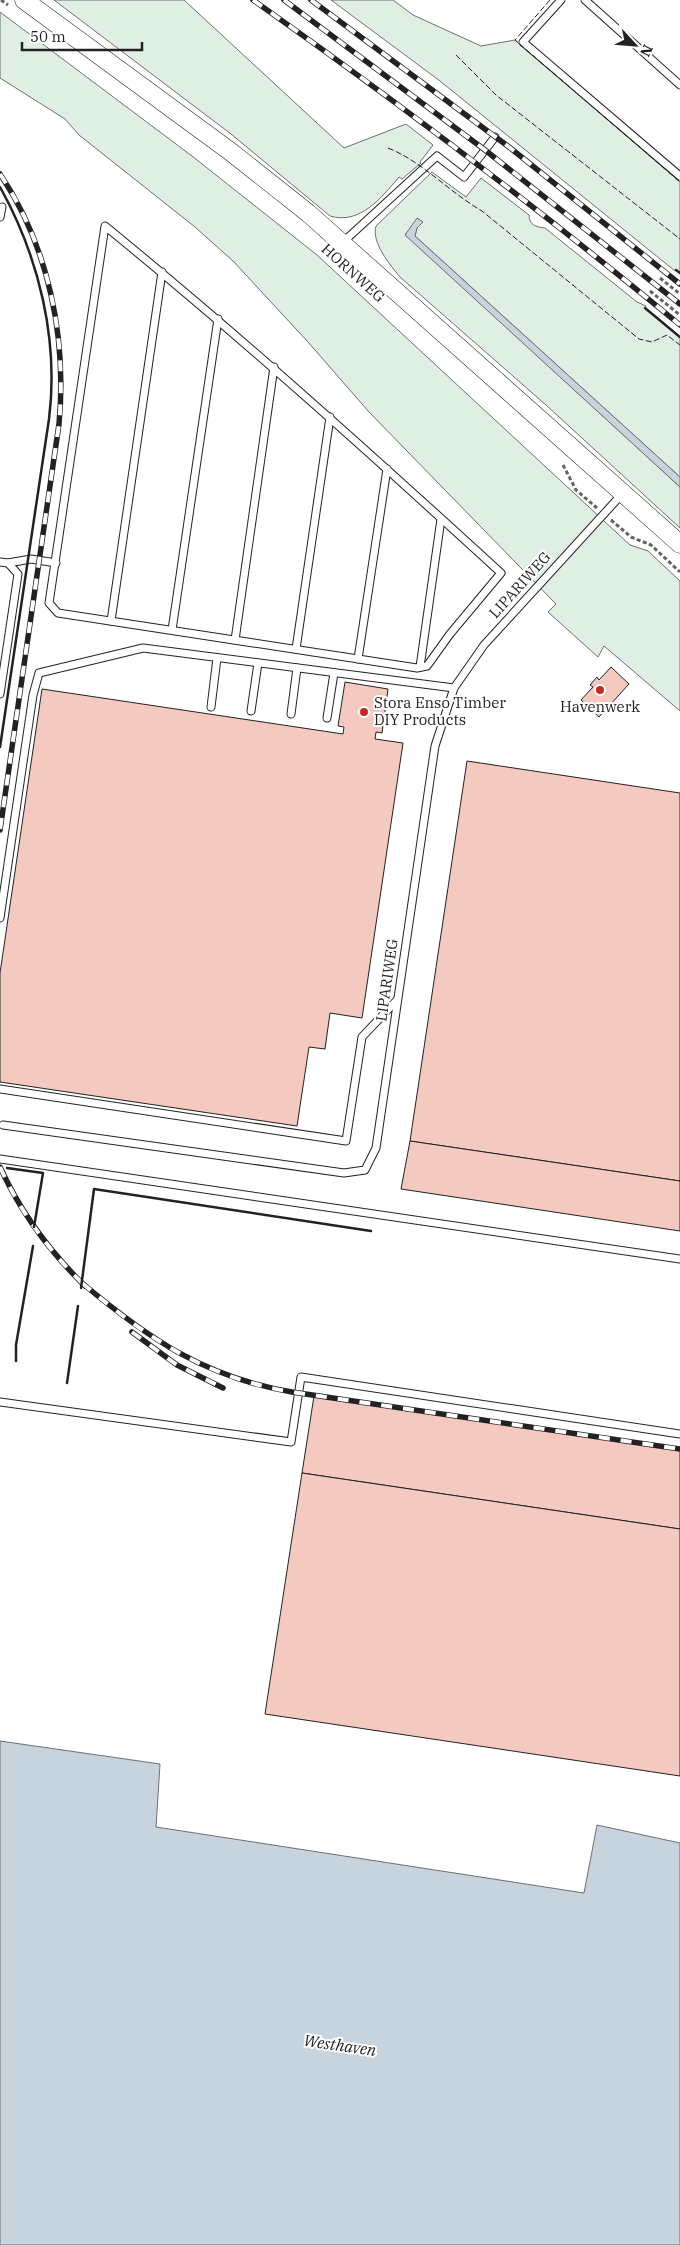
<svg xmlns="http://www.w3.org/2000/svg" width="680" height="2245" font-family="'IBM Plex Serif',serif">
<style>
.green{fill:#e0efe3;stroke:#6f6f6f}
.water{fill:#c7d3dd;stroke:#6f6f6f}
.building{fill:#f3c9c0;stroke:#222}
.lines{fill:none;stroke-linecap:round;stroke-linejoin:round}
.service-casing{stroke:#222;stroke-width:9}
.tertiary-casing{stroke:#222;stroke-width:19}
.path{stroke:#646464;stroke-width:3;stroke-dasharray:4 2.5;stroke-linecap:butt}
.service{stroke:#fff;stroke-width:7}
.tertiary{stroke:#fff;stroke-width:18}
.rail-casing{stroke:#222;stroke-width:5.5}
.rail{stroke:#fff;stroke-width:4;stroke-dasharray:11;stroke-linecap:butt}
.fence{stroke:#222;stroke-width:1;stroke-dasharray:6 2.5;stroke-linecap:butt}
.wall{stroke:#222;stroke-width:2.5}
.poi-dot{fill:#c62828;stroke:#fff;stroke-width:2}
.labels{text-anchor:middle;stroke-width:4;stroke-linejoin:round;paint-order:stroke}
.street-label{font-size:15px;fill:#222;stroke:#fff}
.poi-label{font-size:15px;fill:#222;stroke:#fff;text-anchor:start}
.water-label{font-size:16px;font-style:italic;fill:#222;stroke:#fff}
</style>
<rect width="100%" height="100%" fill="#fff"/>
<g class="green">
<path d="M54,0H184L344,148L406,124L433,145L420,162L421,163L402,179L399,177C381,198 360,225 330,216L231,134Z"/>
<path d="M331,0H393L413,15L481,46L515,40L680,182V273L676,270L675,271L440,81Z"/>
<path d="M0,12L192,156L317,255L630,545L648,551L680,581V711L604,646L598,657L548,612L556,604L369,412L308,342L233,261L195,227L79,135L65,119L0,78Z"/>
<path d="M432,172L466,197L481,178L529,215C529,225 536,227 545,228L637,302L646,306L645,308L680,337V477L415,236L417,228L422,222L405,234L680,487V528L546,405L400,277C390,265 371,242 376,226Z"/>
</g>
<g class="water">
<path d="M417,218L423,222L417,228L415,236L680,477V487L405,235Z"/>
<path d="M0,1741L160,1764L156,1827L584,1893L597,1825L680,1843V2245H0Z"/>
</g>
<g class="building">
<path d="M611,667L629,684L599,717L581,700L593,687L590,685L597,677L599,680Z"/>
<path d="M345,682L388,689L382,733L376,732L375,739L403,743L362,1018L330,1013L325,1049L309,1047L297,1126L0,1082V973L42,689L343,734L344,727L338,726Z"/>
<path d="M467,761L680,793V1181L410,1141Z"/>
<path d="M410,1141L680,1181V1231L401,1189Z"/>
<path d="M314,1396L680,1450V1529L302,1473Z"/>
<path d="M302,1473L680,1529V1776L265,1714Z"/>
</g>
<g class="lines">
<defs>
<g id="service">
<path d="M561,0L523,42L680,176"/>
<path d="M585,0L680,85"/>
<path d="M0,217L2,207"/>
<path d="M105,226C241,337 371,454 501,573L450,634L427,666L417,668L58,613L49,603Z"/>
<path d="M342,243L437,156L464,177L495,137"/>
<path d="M0,562L8,563L31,559L56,563"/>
<path d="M111,621L162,272"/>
<path d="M172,630L218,319"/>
<path d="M235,640L274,367"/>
<path d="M296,649L330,417"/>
<path d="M358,659L387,469"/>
<path d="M420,667L441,519"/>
<path d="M0,694L18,574L8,563"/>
<path d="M211,707L217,658"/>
<path d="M251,711L258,663"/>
<path d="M291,714L297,668"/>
<path d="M327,718L334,673"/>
<path d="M0,918L33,695L39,673L143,648L454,688"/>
<path d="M0,1089L346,1141L362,1037L397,1000"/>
<path d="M3,1125L344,1173L365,1170L376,1148L435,746L454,688L484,645L623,493"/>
<path d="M0,1159L680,1259"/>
<path d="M0,1402L291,1442L301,1377L680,1434"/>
</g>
<path id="tertiary" d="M24,0L231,152L308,213L680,544"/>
</defs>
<use href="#service" class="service-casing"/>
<use href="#tertiary" class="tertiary-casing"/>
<g class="path">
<path d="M1,0L8,5"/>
<path d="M660,278L680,294"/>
<path d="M650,291L680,315"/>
<path d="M563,465L576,490L597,508"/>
<path d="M611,520L631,537L651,545L680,572"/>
</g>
<use href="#service" class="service"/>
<use href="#tertiary" class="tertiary"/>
<defs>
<g id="rail">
<path d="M253,0C399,103 542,211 680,325"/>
<path d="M284,0L485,150L680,304"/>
<path d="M311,0L509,147L680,284"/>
<path d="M0,174C49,247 67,338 59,424L0,830"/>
<path d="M0,1167C21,1213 49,1251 85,1286"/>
<path d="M82,1283C149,1339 204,1377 292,1392L680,1449"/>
<path d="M132,1332L177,1365L223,1388"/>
</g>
</defs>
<use href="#rail" class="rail-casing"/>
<use href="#rail" class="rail"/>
<g class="fence">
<path d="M550,0L515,40L680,182"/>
<path d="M456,55L496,95L680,239"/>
<path d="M388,148C423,162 449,192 482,211L639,339L652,342L667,335L680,345"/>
</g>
<g class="wall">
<path d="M0,187C39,257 59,340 49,419L0,747"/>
<path d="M676,270L680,273"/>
<path d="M645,308L680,337"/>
<path d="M7,1168L43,1173L34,1227"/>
<path d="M81,1288L94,1189L371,1231"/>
<path d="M16,1361V1345L33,1246"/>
<path d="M67,1383L78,1306"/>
</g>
</g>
<g class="poi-dot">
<circle cx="600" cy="690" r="5"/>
<circle cx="364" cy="712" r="5"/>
</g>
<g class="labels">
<g class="street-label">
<text transform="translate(353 273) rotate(42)" y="5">HORNWEG</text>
<text transform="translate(520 585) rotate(-48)" y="5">LIPARIWEG</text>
<text transform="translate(387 980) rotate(-82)" y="5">LIPARIWEG</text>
</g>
<g class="poi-label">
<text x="374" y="708">Stora Enso Timber<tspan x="374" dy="17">DIY Products</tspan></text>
<text x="600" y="712" text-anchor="middle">Havenwerk</text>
</g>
<g class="water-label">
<text transform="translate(340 2045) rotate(8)" y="6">Westhaven</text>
</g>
</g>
<g transform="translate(635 45) rotate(116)" stroke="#ffffff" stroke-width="4" paint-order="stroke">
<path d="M0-4L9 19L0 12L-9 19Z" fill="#222222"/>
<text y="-8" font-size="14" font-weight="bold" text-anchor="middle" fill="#222222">N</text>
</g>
<path d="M22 42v8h120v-8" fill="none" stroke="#222222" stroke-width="2.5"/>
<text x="30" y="42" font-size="15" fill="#222222" stroke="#ffffff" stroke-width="4" paint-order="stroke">50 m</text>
</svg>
